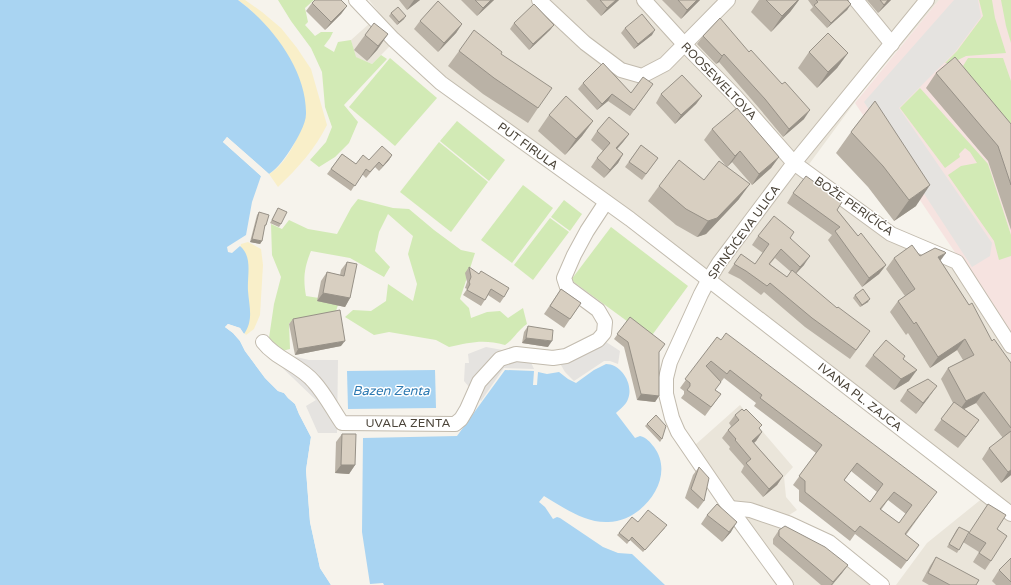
<svg xmlns="http://www.w3.org/2000/svg" width="1011" height="585" font-family="'Varela Round',sans-serif">
<style>
.residential{fill:#eae5da}
.medical{fill:#f6e3e0}
.green{fill:#d2eab5}
.sand{fill:#f9efc9}
.parking{fill:#e5e3e0}
.water{fill:#a9d4f2}
.pier{fill:#f6f3ec}
.lines{fill:none;stroke-linecap:round;stroke-linejoin:round}
.minor-casing{stroke:#c2bbae;stroke-width:16}
.minor{stroke:#fff;stroke-width:14}
.wall{fill:#bab2a6;fill-rule:evenodd}
.shaded-wall{fill:#979187}
.building{fill:#d8cfc1;stroke:#979187;fill-rule:evenodd}
.labels{text-anchor:middle;stroke-width:3;stroke-linejoin:round;paint-order:stroke}
.street-label{font-size:12px;fill:#4b4439;stroke:#fff}
.water-label{font-size:13px;font-style:italic;fill:#2e7ab2;stroke:#fff}
</style>
<rect width="100%" height="100%" fill="#f6f3ec"/>
<g class="residential">
<path d="M369,0H939L860,95L807,167L895,231L956,255L1011,336V585H896L927,543L984,497L392,44L372,64L355,57L351,40L380,14Z"/>
<path d="M740,405L793,467L784,477L786,497L797,510L786,517L831,538L889,585H778L686,453Z"/>
</g>
<path class="medical" d="M939,0H1011V336L855,103Z"/>
<g class="green">
<path d="M278,0H314L305,8L308,22L305,25L315,36L321,32H333L330,38L324,46L334,52L338,42L351,40L356,57L372,64L381,55L387,59L344,105L358,122L349,143L335,157L319,167L310,160L326,142L332,127L325,107L322,72L311,48L291,21Z"/>
<path d="M979,0H992L995,18L1006,53L966,56L952,63H945L957,51L983,16Z"/>
<path d="M1001,0H1011V43L1006,26Z"/>
<path d="M390,58L437,98L395,146L349,107Z"/>
<path d="M968,58H1003L1011,81V141L963,66Z"/>
<path d="M920,88L988,164L1011,235V256L999,260L994,241L948,175L961,166L977,163L970,152L965,148L959,154L960,157L945,168L900,108Z"/>
<path d="M457,121L505,160L489,181L440,141Z"/>
<path d="M439,142L488,182L451,232L400,192Z"/>
<path d="M523,185L553,208L512,263L481,240Z"/>
<path d="M358,199L393,208L409,209L434,230L461,250L475,253L460,299L469,308L471,318L487,312L500,311L508,318L523,308L527,324C517,331 515,338 505,345C484,339 471,342 449,347L436,340L389,332L374,335L345,317L353,310L371,311L386,301L388,284L413,301L417,284L408,254L413,236L388,214L379,232L375,251L390,267L384,277L350,258L311,251C304,268 303,279 306,296L319,298L338,305L335,314L289,323L290,349L282,351L269,338L274,304L281,277L272,255L271,224L282,229L289,220L308,229L337,234L351,208Z"/>
<path d="M564,200L582,214L570,231L551,217Z"/>
<path d="M550,218L569,232L533,280L514,265Z"/>
<path d="M611,227L688,286L650,338L571,280Z"/>
</g>
<g class="sand">
<path d="M238,0H245L262,12L281,28L297,48L311,69L327,125C315,149 298,168 278,187L269,174C288,163 299,135 306,115L251,10Z"/>
<path d="M248,242L261,249L263,265L260,315L254,329L246,335L238,324L240,249L241,244Z"/>
</g>
<g class="parking">
<path d="M954,0H978L981,17L955,52L899,108L992,243L990,256L972,267L864,102Z"/>
<path d="M603,340L620,351L618,364L610,361H604L574,381L565,372L554,353Z"/>
<path d="M486,347L508,351L524,347L534,369L504,368L481,401L464,381L465,363H469L468,354Z"/>
<path d="M284,354L309,360H338L337,433H318L306,406L316,400L270,356Z"/>
</g>
<g class="water">
<path d="M0,0H238C271,24 307,70 306,114C306,124 297,139 292,147C286,157 278,168 269,174L227,137L223,142L261,176L252,202L246,235L227,247L228,252L232,253L240,246C253,257 247,275 248,291C249,306 254,320 244,334L240,328L228,324L225,327L233,333L240,341L245,351L265,378L278,391L284,393L288,398L295,404L299,414L311,437L306,470L310,522L320,568L331,585H0Z"/>
<path d="M606,364C621,364 634,384 628,399C626,405 620,409 616,413L635,438L640,436C647,438 650,442 654,447C677,478 642,522 608,522C584,523 563,507 544,496L539,502L545,507L553,519L557,517L560,518L603,547L618,553L632,554L665,585H384L383,583L370,584L362,532L363,438L457,436L505,370L534,371L533,385H537L538,372L547,374L559,372L568,379L576,383L594,370Z"/>
<path d="M435,370L436,408L348,409L347,371Z"/>
</g>
<g class="pier">
<path d="M227,137L269,174L266,175L227,140L225,142L263,176H261L223,142Z"/>
<path d="M228,324L240,328L244,334L245,336L232,326L228,327L235,332L241,340L247,350L266,377L279,389L285,391L289,397L297,402L301,413L313,436L308,470L312,522L322,567L333,585H331L320,568L310,522L306,470L311,437L299,414L295,404L288,398L284,393L278,391L265,378L245,351L240,341L233,333L225,327Z"/>
</g>
<g class="lines">
<defs>
<g id="minor">
<path d="M356,0L393,39L441,83L630,219L1011,514"/>
<path d="M539,0L585,43L621,70L642,76L665,64L728,0"/>
<path d="M644,0L684,44L735,96L794,163L891,234L957,262L1011,346"/>
<path d="M856,0L892,44"/>
<path d="M263,342C276,359 300,365 314,382C325,394 333,410 342,423L455,424L461,419L467,409L479,382L500,359L516,354L553,358L566,356L598,340L604,333L605,322L598,310L567,287L564,278L574,255L587,231L606,202"/>
<path d="M730,508L750,510L788,523L829,542L882,585"/>
<path d="M786,585L730,508L678,432L672,418L666,394V378L670,362L701,294L709,279L719,263L794,163L927,0"/>
</g>
</defs>
<use href="#minor" class="minor-casing"/>
<use href="#minor" class="minor"/>
</g>
<g class="wall">
<path d="M399,0H420L407,10Z"/>
<path d="M461,0H494L477,16Z"/>
<path d="M586,0H619L601,16Z"/>
<path d="M662,0H700L681,19Z"/>
<path d="M759,0H799L790,12L771,32L751,12Z"/>
<path d="M808,0H847L851,4L847,10L827,28L810,10L813,7Z"/>
<path d="M867,0H891L878,13Z"/>
<path d="M312,3L347,6L341,14L325,30L306,11Z"/>
<path d="M391,13L404,19L397,25L389,16Z"/>
<path d="M420,21L462,24L456,33L438,52L414,29Z"/>
<path d="M514,23L554,25L550,30L529,50L510,29Z"/>
<path d="M625,28L652,35L634,49L621,33Z"/>
<path d="M388,34L377,50L367,61L354,50L365,35Z"/>
<path d="M703,36L749,52L782,84L804,119L783,137L759,108L719,62L716,64L697,44Z"/>
<path d="M459,51L501,54L538,108L528,123L483,94L448,66Z"/>
<path d="M809,52L848,53L837,68L817,88L798,68Z"/>
<path d="M936,73L1011,124V230L988,161L926,88Z"/>
<path d="M583,83L631,93L653,84L630,116L608,101L597,110L578,89Z"/>
<path d="M661,94L702,96L696,104L675,124L656,103Z"/>
<path d="M875,101L916,206L894,221L868,187L836,153L851,132Z"/>
<path d="M549,115L593,121L582,136L565,155L538,131Z"/>
<path d="M712,129L779,157L771,168L752,185L732,162L727,167L704,140Z"/>
<path d="M597,131L629,134L623,142L617,149L623,154L618,163L604,178L591,167L597,158L603,151L591,140Z"/>
<path d="M641,145L658,158L642,180L625,167Z"/>
<path d="M342,154L356,164L369,160L392,155L389,160L379,171L375,167L366,178L362,174L351,191L327,174Z"/>
<path d="M704,180L739,199L706,234L697,237L676,225L648,201L659,186Z"/>
<path d="M793,193L837,210L858,236L886,265L879,274L862,287L828,240L832,235L787,203Z"/>
<path d="M278,208L281,224L279,227L270,223Z"/>
<path d="M259,212L266,225L264,228L262,241L260,244L250,242L257,215Z"/>
<path d="M758,236L791,238L804,265L796,274L864,340L850,359L805,327L764,292L761,295L740,279L728,273L741,254L755,264L763,253L752,245ZM775,258L791,272L787,277L770,264Z"/>
<path d="M920,256L940,260L992,341L1011,363V475L1001,483L982,459L989,448L1003,438L976,403L964,409L979,420L958,448L934,430L953,403L941,379L948,368L963,360L957,350L930,368L908,333L906,335L890,312L898,301L905,296L886,269L894,258Z"/>
<path d="M347,262L350,298L345,307L317,301L321,281L327,272L340,275L341,270Z"/>
<path d="M469,267L504,297L500,303L488,295L481,306L463,295L467,289L465,288L467,282L465,273Z"/>
<path d="M561,289L581,303L564,328L544,314Z"/>
<path d="M855,295L868,302L860,307L853,298Z"/>
<path d="M630,317L659,396L655,402L637,400L624,347L614,339Z"/>
<path d="M293,319L341,346L295,355L289,324Z"/>
<path d="M528,326L548,347L522,343L524,332Z"/>
<path d="M717,337L931,500L906,535L919,545L901,569L855,534L850,541L799,501V490L793,485L816,453L754,406L756,403L724,378L721,382L719,381L715,390L721,394L705,416L681,398L684,394V391L680,388ZM851,471L877,492L870,502L844,481ZM888,500L906,514L899,523L881,510Z"/>
<path d="M873,355L903,359L909,381L894,390L865,366Z"/>
<path d="M907,390L929,397L916,414L900,401Z"/>
<path d="M744,411L762,425L759,428L762,432L756,441L754,443L783,476L777,485L763,497L741,472L744,466L729,449L730,447L722,438L731,426L729,423L735,415Z"/>
<path d="M647,424L662,439L660,442L645,426Z"/>
<path d="M342,434L355,465L349,474L335,473L336,442Z"/>
<path d="M699,467L704,501L698,509L685,498L693,475Z"/>
<path d="M988,504L997,529L991,561L985,570L973,562L979,552L963,542L957,553L947,547L957,529L966,538Z"/>
<path d="M707,515L731,532L722,542L701,524Z"/>
<path d="M638,522L665,528L643,552L630,540L627,544L617,535L619,533Z"/>
<path d="M779,530L848,565L842,573L832,585H821L773,544V539Z"/>
<path d="M936,557L976,585H929L922,581L930,566Z"/>
<path d="M1011,558V585H996L992,581L999,570Z"/>
</g>
<g class="shaded-wall">
<path d="M414,0H420L407,10Z"/>
<path d="M491,0H494L477,16L483,8Z"/>
<path d="M616,0H619L601,16L607,8Z"/>
<path d="M697,0H700L681,19L687,10Z"/>
<path d="M798,0H799L790,12L771,32L782,16Z"/>
<path d="M888,0H891L878,13L884,5Z"/>
<path d="M851,4L847,10L827,28L831,23Z"/>
<path d="M347,6L341,14L325,30L331,22Z"/>
<path d="M406,16L404,19L397,25L399,22Z"/>
<path d="M462,24L456,33L438,52L444,43Z"/>
<path d="M554,25L550,30L529,50L533,44Z"/>
<path d="M655,30L652,35L634,49L638,44Z"/>
<path d="M388,34L377,50L367,61L378,46Z"/>
<path d="M848,53L837,68L817,88L828,72Z"/>
<path d="M724,54L719,62L716,64L722,56Z"/>
<path d="M612,94L608,101L597,110L602,104Z"/>
<path d="M702,96L696,104L675,124L681,115Z"/>
<path d="M810,110L804,119L783,137L789,129Z"/>
<path d="M593,121L582,136L565,155L576,139Z"/>
<path d="M629,134L623,142L610,157L616,148Z"/>
<path d="M740,151L732,162L727,167L735,156Z"/>
<path d="M623,154L618,163L604,178L610,170Z"/>
<path d="M392,155L389,160L379,171L383,166Z"/>
<path d="M779,157L771,168L752,185L759,174Z"/>
<path d="M750,184L739,199L706,234L697,237L708,221Z"/>
<path d="M930,185L916,206L894,221L909,200Z"/>
<path d="M252,239L262,241L260,244L250,242Z"/>
<path d="M946,253L938,264V257Z"/>
<path d="M810,256L804,265L794,275L800,267Z"/>
<path d="M886,265L879,274L862,287L869,278Z"/>
<path d="M323,293L350,298L345,307L317,301Z"/>
<path d="M870,299L868,302L860,307L862,305Z"/>
<path d="M526,338L552,341L548,347L522,343Z"/>
<path d="M965,339L957,350L930,368L938,357Z"/>
<path d="M345,341L341,346L295,355L298,349Z"/>
<path d="M917,370L909,381L894,390L901,379Z"/>
<path d="M937,386L929,397L916,414L923,403Z"/>
<path d="M984,392L976,403L958,412L966,401Z"/>
<path d="M641,394L659,396L655,402L637,400Z"/>
<path d="M979,420L971,431L958,448L966,437Z"/>
<path d="M762,432L756,441L747,449L752,441Z"/>
<path d="M341,465H355L349,474L335,473Z"/>
<path d="M1011,470V475L1001,483L1008,472Z"/>
<path d="M783,476L777,485L763,497L769,489Z"/>
<path d="M737,522L731,532L722,542L729,532Z"/>
<path d="M848,565L842,573L832,585H831Z"/>
</g>
<g class="building">
<path d="M315,0H341L347,6L331,22L312,3Z"/>
<path d="M475,0H491L483,8Z"/>
<path d="M600,0H616L607,8Z"/>
<path d="M678,0H697L687,10Z"/>
<path d="M766,0H798L782,16Z"/>
<path d="M816,0H847L851,4L831,23L814,5L818,2Z"/>
<path d="M880,0H888L884,5Z"/>
<path d="M438,1L462,24L444,43L420,21Z"/>
<path d="M534,4L554,25L533,44L514,23Z"/>
<path d="M398,7L406,16L399,22L391,13Z"/>
<path d="M642,14L655,30L638,44L625,28Z"/>
<path d="M720,18L749,52L751,50L782,84L785,82L810,110L789,129L765,99L724,54L722,56L703,36Z"/>
<path d="M374,23L388,34L378,46L365,35Z"/>
<path d="M474,30L502,52L501,54L552,88L538,108L494,78L459,51Z"/>
<path d="M828,33L848,53L828,72L809,52Z"/>
<path d="M955,57L1011,124V185L998,146L936,73Z"/>
<path d="M603,63L631,93L643,77L653,84L634,110L612,94L602,104L583,83Z"/>
<path d="M682,75L702,96L681,115L661,94Z"/>
<path d="M566,96L593,121L576,139L549,115Z"/>
<path d="M875,101L930,185L909,200L883,166L851,132Z"/>
<path d="M737,108L779,157L759,174L740,151L735,156L712,129Z"/>
<path d="M609,117L629,134L616,148L623,154L610,170L597,158L610,143L597,131Z"/>
<path d="M641,145L658,158L646,174L629,162Z"/>
<path d="M382,146L392,155L383,166L379,162L370,172L366,169L355,186L331,169L342,154L356,164L363,155L369,160Z"/>
<path d="M679,160L704,180L719,161L750,184L717,218L708,221L686,209L659,186Z"/>
<path d="M806,176L842,202L837,210L858,236L861,233L886,265L869,278L835,231L840,227L793,193Z"/>
<path d="M278,208L287,212L281,224L272,220Z"/>
<path d="M259,212L269,215L266,225H265L262,241L252,239Z"/>
<path d="M774,216L794,232L790,238L810,256L800,267L781,249L769,264L787,277L792,270L837,308L838,307L870,331L856,350L812,318L770,283L767,286L746,271L734,264L741,254L755,264L769,244L758,236Z"/>
<path d="M912,245L920,256L935,248L945,252L946,253L938,257L969,305L972,303L992,341L994,339L1011,363V428L984,392L966,401L948,368L974,355L965,339L938,357L916,322L914,324L898,301L915,289L894,258Z"/>
<path d="M347,262L357,264L350,298L323,293L327,272L344,276Z"/>
<path d="M469,267L479,274L481,271L509,288L504,297L491,289L485,300L467,290L470,284L469,282L471,277Z"/>
<path d="M561,289L581,303L570,319L550,306Z"/>
<path d="M863,289L870,299L862,305L855,295Z"/>
<path d="M340,310L345,341L298,349L293,319Z"/>
<path d="M630,317L665,344L659,352V396L641,394L628,342L617,334Z"/>
<path d="M528,326L553,330L552,341L526,338Z"/>
<path d="M726,333L937,492L905,534L919,545L907,561L860,526L855,532L805,492V481L799,476L822,445L760,398L762,395L730,370L727,374L711,361L706,366L721,382L715,390L721,394L711,407L687,390L690,386V383L685,379L717,337L721,340ZM857,463L883,484L870,502L844,480ZM894,492L912,505L899,523L880,509Z"/>
<path d="M886,340L905,356L903,359L917,370L901,379L873,355Z"/>
<path d="M928,379L937,386L923,403L907,390Z"/>
<path d="M954,402L979,420L966,437L941,419Z"/>
<path d="M742,409L744,411L746,409L762,425L759,428L762,432L752,441L783,476L769,489L746,463L751,459L735,440L736,439L728,430L739,420L735,415Z"/>
<path d="M656,415L666,426L662,439L647,424Z"/>
<path d="M1011,431V470L1008,472L989,448Z"/>
<path d="M342,434H356L355,465H341Z"/>
<path d="M699,467L709,478L704,501L691,489Z"/>
<path d="M717,504L737,522L729,532L707,515Z"/>
<path d="M988,504L1006,515L997,529L1007,536L991,561L979,553L986,543L969,533Z"/>
<path d="M648,510L667,525L645,550L632,537L629,541L619,533L632,517L638,522Z"/>
<path d="M785,526L825,547L848,565L833,582L779,536V530Z"/>
<path d="M959,527L969,532L959,550L949,544Z"/>
<path d="M936,557L979,580L976,585H950L928,573Z"/>
<path d="M1011,558V582L999,570Z"/>
</g>
<g class="labels">
<g class="street-label">
<text transform="translate(719 81) rotate(46)" y="4">ROOSEWELTOVA</text>
<text transform="translate(528 146) rotate(36)" y="4">PUT FIRULA</text>
<text transform="translate(854 206) rotate(35)" y="4">BOŽE PERIČIĆA</text>
<text transform="translate(744 232) rotate(-54)" y="4">SPINČIĆEVA ULICA</text>
<text transform="translate(860 397) rotate(38)" y="4">IVANA PL. ZAJCA</text>
<text x="408" y="427">UVALA ZENTA</text>
</g>
<g class="water-label">
<text x="391" y="395">Bazen Zenta</text>
</g>
</g>
</svg>
